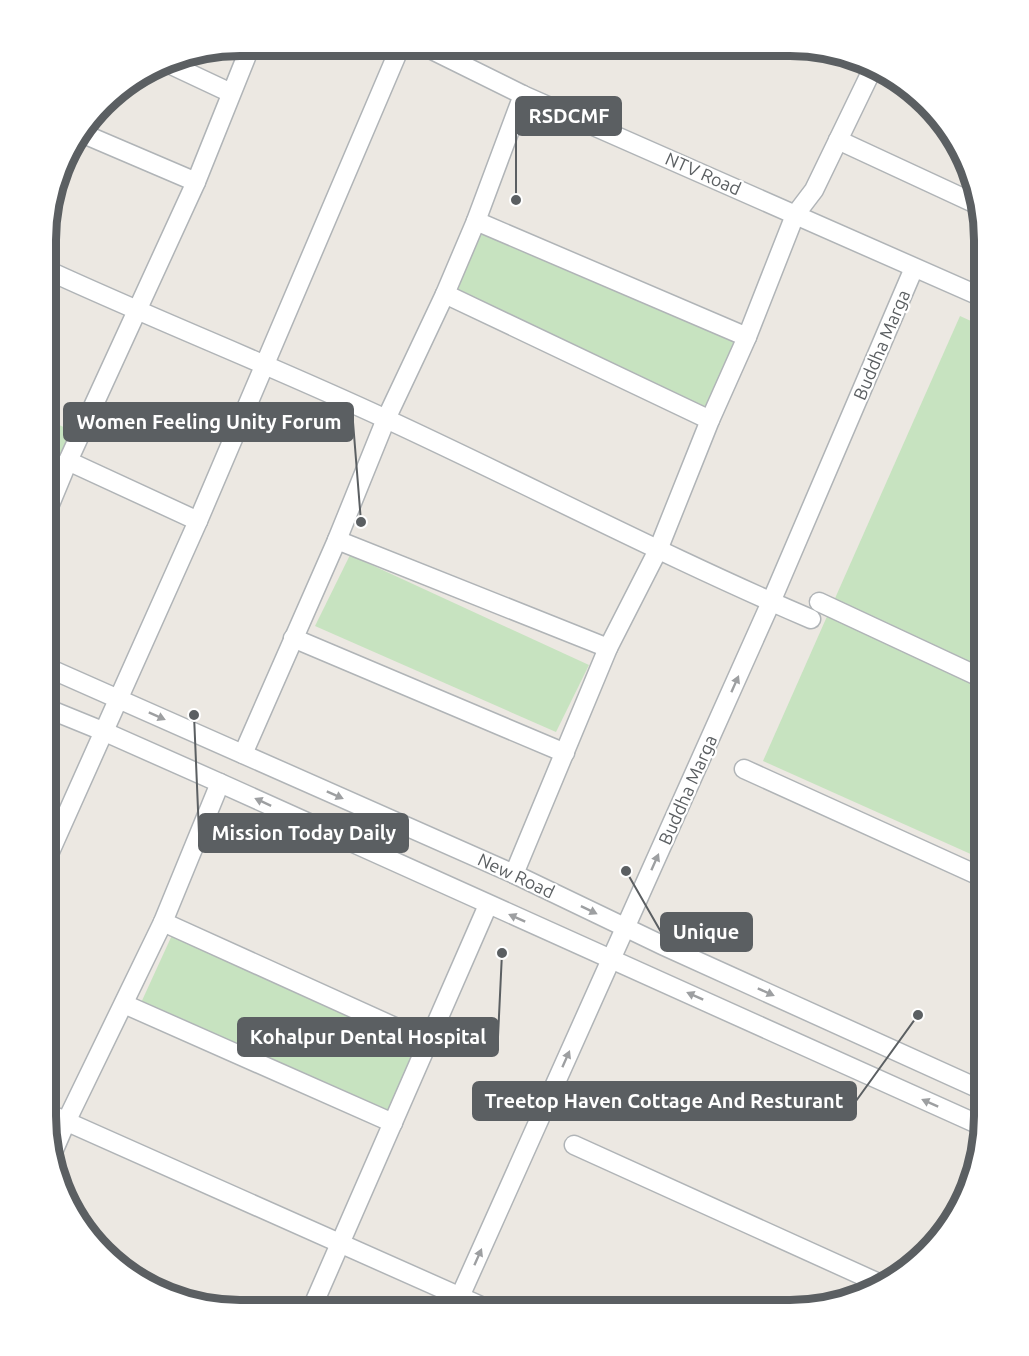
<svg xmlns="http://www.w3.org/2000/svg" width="1029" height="1356" font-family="Ubuntu,sans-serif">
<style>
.green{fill:#c7e3c0}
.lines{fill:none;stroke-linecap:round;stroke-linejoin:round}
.minor-casing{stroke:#b0b4b7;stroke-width:21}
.minor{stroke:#fff;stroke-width:18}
.oneway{fill:#9d9fa1}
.labels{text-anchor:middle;stroke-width:4.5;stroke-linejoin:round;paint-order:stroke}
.street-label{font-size:18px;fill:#5b5f62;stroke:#fff}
.rim{fill:none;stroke:#5b5f62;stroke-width:8}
.leader{fill:none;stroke:#5b5f62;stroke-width:2}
.callout-dot{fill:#5b5f62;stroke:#fff;stroke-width:2}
.callout{fill:#5b5f62;stroke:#5b5f62;stroke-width:2}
.callout-label{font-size:20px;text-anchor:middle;font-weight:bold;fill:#fff}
</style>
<rect width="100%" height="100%" fill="#ece8e2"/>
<g class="green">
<path d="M480,232L739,343L706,410L457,292Z"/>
<path d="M960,316L984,327V860L763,761Z"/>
<path d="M46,419L81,435L46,510Z"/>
<path d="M350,555L589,665L556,732L315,626Z"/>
<path d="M173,933L420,1046L390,1117L140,1005Z"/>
</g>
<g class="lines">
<defs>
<g id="minor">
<path d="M424,46L523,95L984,298"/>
<path d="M165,62L231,93"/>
<path d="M79,132L196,182"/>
<path d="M838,140L976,204"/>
<path d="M476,221L747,337"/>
<path d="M47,270C158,321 272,366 384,418C527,484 666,557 811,619"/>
<path d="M445,294L710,420"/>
<path d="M68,461L198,521"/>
<path d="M46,514L68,461L196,182L251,45"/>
<path d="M337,540L608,648"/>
<path d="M819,602L984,679"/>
<path d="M293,638L565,753"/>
<path d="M46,667L514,874L664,946L984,1091"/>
<path d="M46,708L105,732L220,783L984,1127"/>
<path d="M243,754L337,540L386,419L445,294L476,221L523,95"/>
<path d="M744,769L984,878"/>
<path d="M45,863L198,521L401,45"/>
<path d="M514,874L608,648L658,550L710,420L747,337L795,215L814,190L872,70"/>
<path d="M163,922L428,1042"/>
<path d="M124,1004L393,1123"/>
<path d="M45,1112L490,1310"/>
<path d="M574,1145L883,1285"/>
<path d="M53,1152L66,1122L163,922L220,783"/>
<path d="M311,1310L488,905"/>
<path d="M454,1310L771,602L914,268"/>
</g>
</defs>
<use href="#minor" class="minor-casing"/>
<use href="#minor" class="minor"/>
</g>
<defs><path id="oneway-solid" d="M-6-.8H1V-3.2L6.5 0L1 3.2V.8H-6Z" transform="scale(1.5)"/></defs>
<g class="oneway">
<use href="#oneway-solid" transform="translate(735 684) rotate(-66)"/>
<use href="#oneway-solid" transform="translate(157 716) rotate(24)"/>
<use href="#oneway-solid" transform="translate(335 795) rotate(24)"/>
<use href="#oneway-solid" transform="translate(263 802) rotate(-155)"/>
<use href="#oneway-solid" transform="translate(655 862) rotate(-66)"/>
<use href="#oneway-solid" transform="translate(589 910) rotate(26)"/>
<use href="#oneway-solid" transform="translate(517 918) rotate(-156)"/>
<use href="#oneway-solid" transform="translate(766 992) rotate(24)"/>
<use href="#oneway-solid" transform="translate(695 996) rotate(-156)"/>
<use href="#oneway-solid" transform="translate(566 1059) rotate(-66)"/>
<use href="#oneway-solid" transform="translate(930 1103) rotate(-156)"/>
<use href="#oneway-solid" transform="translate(478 1257) rotate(-66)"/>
</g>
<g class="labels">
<g class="street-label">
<text transform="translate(703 174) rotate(24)" y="6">NTV Road</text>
<text transform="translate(882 345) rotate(-67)" y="6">Buddha Marga</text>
<text transform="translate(688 790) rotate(-66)" y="6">Buddha Marga</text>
<text transform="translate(516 876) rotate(25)" y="6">New Road</text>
</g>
</g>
<path d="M0 0H1029V1356H0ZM240 56H790A184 184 0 0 1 974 240V1116A184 184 0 0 1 790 1300H240A184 184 0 0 1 56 1116V240A184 184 0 0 1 240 56Z" fill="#fff" fill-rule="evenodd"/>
<path class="rim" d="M240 56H790A184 184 0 0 1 974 240V1116A184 184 0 0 1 790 1300H240A184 184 0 0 1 56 1116V240A184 184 0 0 1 240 56Z"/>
<path class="leader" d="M516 200L516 116M361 522L353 422M194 715L199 833M626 871L661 932M502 953L498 1037M918 1015L856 1101"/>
<g class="callout-dot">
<circle cx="516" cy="200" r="6"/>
<circle cx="361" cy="522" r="6"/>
<circle cx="194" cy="715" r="6"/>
<circle cx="626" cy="871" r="6"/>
<circle cx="502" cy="953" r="6"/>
<circle cx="918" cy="1015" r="6"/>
</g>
<g class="callout">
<rect x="516" y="97" width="105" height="38" rx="6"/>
<rect x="64" y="403" width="289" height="38" rx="6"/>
<rect x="199" y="814" width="209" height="38" rx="6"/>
<rect x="661" y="913" width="91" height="38" rx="6"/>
<rect x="238" y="1018" width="260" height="38" rx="6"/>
<rect x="473" y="1082" width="383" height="38" rx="6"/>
</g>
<g class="callout-label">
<text x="569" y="123">RSDCMF</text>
<text x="209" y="429">Women Feeling Unity Forum</text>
<text x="304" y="840">Mission Today Daily</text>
<text x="706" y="939">Unique</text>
<text x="368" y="1044">Kohalpur Dental Hospital</text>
<text x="664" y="1108">Treetop Haven Cottage And Resturant</text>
</g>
</svg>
